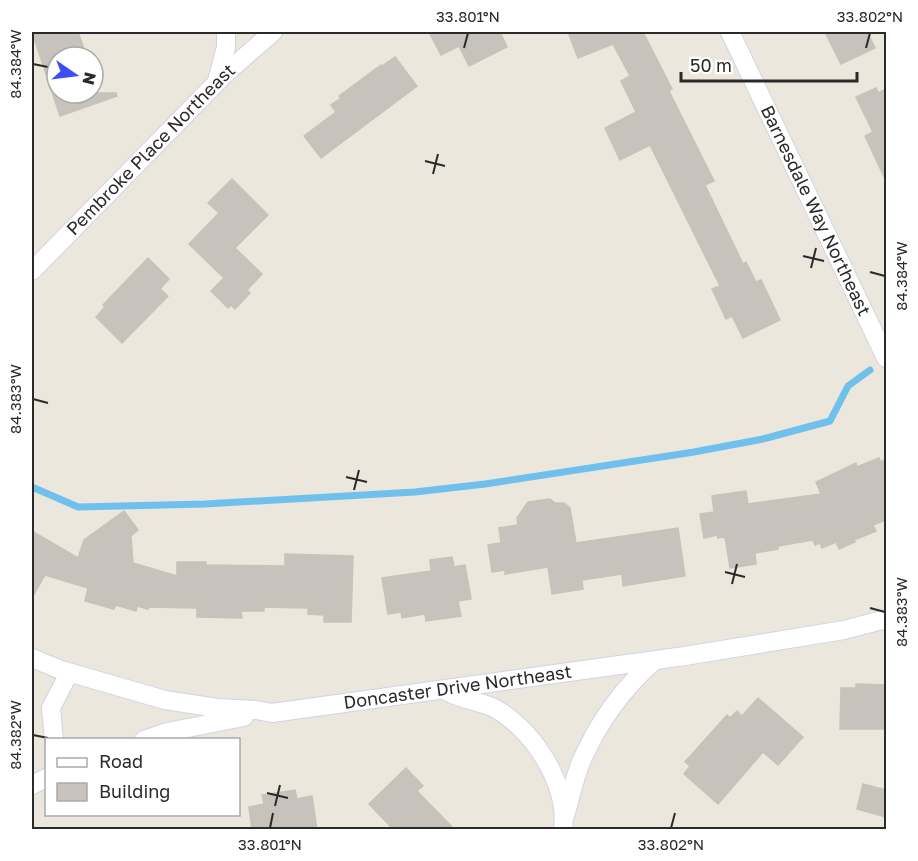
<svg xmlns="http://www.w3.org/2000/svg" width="918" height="861" font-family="'Golos Text',sans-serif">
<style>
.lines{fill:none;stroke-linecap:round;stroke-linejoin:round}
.stream{stroke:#70c0ed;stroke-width:7}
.building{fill:#c7c3bc;stroke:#c7c3b6;stroke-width:1.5}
.street-casing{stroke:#d1d3e3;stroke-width:20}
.street{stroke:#fff;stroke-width:18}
.ticks{fill:none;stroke:#2a2a2a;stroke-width:2}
.labels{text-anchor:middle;stroke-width:6;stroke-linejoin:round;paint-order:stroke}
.street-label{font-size:18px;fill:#2a2a2a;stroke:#fff}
.neatline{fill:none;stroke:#2a2a2a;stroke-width:2}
.ticks-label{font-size:15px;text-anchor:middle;fill:#2a2a2a}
</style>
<rect width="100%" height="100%" fill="#ece7dc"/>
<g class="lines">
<path class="stream" d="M32,487L78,507L205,504L415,492L485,484L694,452L763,439L830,421L848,386L870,370"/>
</g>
<g class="building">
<path d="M32,32H78L87,57H57V93H116L117,96L60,116Z"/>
<path d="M429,32H500L507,47L469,66L459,46L441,55Z"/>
<path d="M568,32H643L672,89L669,91L714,181L705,185L743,264L746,262L756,282L761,280L780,320L743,338L732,316L726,319L712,289L720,286L650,145L620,160L605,128L636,112L621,81L630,76L613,44L578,58Z"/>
<path d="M825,32H867L875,48L841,64Z"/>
<path d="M395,57L417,86L321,158L304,136L336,112L331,105L341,98L339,96L381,65L382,66Z"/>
<path d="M876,88L878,93L886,89V181L865,136L873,132L856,97Z"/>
<path d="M232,179L268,215L235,248L262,274L247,290L250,293L235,309L231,305L228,308L211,291L224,278L189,244L219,213L208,203Z"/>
<path d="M148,258L169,279L160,289L168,296L122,343L96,317L105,307L103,305Z"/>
<path d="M879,458L881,462L886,459V520L873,525L876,531L854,540L855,542L839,549L836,542L822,548L820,543L815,545L813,540L778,546V549L755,553L756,564L730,568L725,537L718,538L717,535L704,538L700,514L714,512L712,496L746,491L748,504L821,494L816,482L856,463L857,467Z"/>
<path d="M550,499L555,503H564L570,508L576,543L678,528L685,576L623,586L622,574L582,580L583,589L552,594L548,567L505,574V570L492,572L488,545L501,543L499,528L518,525L517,518L528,502Z"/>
<path d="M124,511L138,530L131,536L133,563L177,576V562H206V565L285,566V554L353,556L351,622H324V615L308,614V608L264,607V611H241L242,618L197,617V608L149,607L148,609L137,606L136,611L116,605L114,609L85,601L88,588L45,575L32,598V531L78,558L84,540Z"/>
<path d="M452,557L454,567L465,565L471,599L458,601L461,616L426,621L425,614L402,618L401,612L388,614L382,578L431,571L430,560Z"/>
<path d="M856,684L886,685V729H840L841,688H856Z"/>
<path d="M758,698L803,737L778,765L763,752L718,804L684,774L690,766L685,762L727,715L730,718L737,711L742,716Z"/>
<path d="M406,768L423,786L417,791L455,830H394L369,804Z"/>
<path d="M863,784L886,790V817L857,809Z"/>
<path d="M295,790L297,799L312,796L317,830H252L249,807L264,804L262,795Z"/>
</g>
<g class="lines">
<defs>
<g id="street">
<path id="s1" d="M730,32L886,358"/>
<path d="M217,81L226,47V32"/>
<path id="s2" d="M32,271L225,74L273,32"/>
<path id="s3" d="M32,658L61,670L165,700L217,708L256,710L272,713L685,656L844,630L886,619"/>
<path d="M448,692C461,699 477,701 492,707C532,727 569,784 563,830"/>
<path d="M54,740L51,708L69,673"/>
<path d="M144,740L167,732L244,717"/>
<path d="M32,785L46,778"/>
<path d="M565,816C570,799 574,779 581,762C598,723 622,689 654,661"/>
</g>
</defs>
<use href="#street" class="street-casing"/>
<use href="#street" class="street"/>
</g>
<path class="ticks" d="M464,48L468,33M866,48L870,33M33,64L48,67M425,161L445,166M433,174L438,154M803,256L824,261M811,268L816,248M870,272L885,276M33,399L48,403M346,477L367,482M354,490L359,470M725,572L745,577M732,584L737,564M870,608L885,612M33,735L48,738M267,793L288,798M275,806L280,785M270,828L273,813M671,828L675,813"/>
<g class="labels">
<g class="street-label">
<text dy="6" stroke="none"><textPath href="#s2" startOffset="170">Pembroke Place Northeast</textPath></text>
<text dy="6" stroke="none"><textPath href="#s1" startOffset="198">Barnesdale Way Northeast</textPath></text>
<text dy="6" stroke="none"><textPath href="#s3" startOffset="435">Doncaster Drive Northeast</textPath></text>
</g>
</g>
<rect width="918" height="861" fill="none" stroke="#ffffff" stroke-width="66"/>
<rect x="45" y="738" width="195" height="78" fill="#ffffff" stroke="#aaaaaa" stroke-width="1.5"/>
<rect x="57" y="758" width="30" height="9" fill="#ffffff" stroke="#aaaaaa" stroke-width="1.5"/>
<text x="99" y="768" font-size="18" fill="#2a2a2a">Road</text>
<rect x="57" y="783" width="30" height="18" fill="#c7c3bc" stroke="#aaaaaa" stroke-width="1.5"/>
<text x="99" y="798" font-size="18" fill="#2a2a2a">Building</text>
<g transform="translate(75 75) rotate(104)"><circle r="28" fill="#ffffff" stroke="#aaaaaa" stroke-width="1.5"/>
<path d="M0-4.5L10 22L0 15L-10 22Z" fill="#3e4ef7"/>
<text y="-9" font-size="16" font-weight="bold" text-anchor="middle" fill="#2a2a2a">N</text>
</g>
<path d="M681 72v9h176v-9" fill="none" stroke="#2a2a2a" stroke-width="3"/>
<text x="690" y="72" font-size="18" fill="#2a2a2a" stroke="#ffffff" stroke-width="4.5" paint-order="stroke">50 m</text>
<rect x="33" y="33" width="852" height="795" class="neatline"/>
<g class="ticks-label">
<text x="468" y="22">33.801°N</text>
<text x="870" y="22">33.802°N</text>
<text transform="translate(16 64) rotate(-90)" y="5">84.384°W</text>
<text transform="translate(902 276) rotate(-90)" y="5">84.384°W</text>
<text transform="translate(16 399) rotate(-90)" y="5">84.383°W</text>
<text transform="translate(902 612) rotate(-90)" y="5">84.383°W</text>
<text transform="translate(16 735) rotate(-90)" y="5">84.382°W</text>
<text x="270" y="850">33.801°N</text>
<text x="671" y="850">33.802°N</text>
</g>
</svg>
